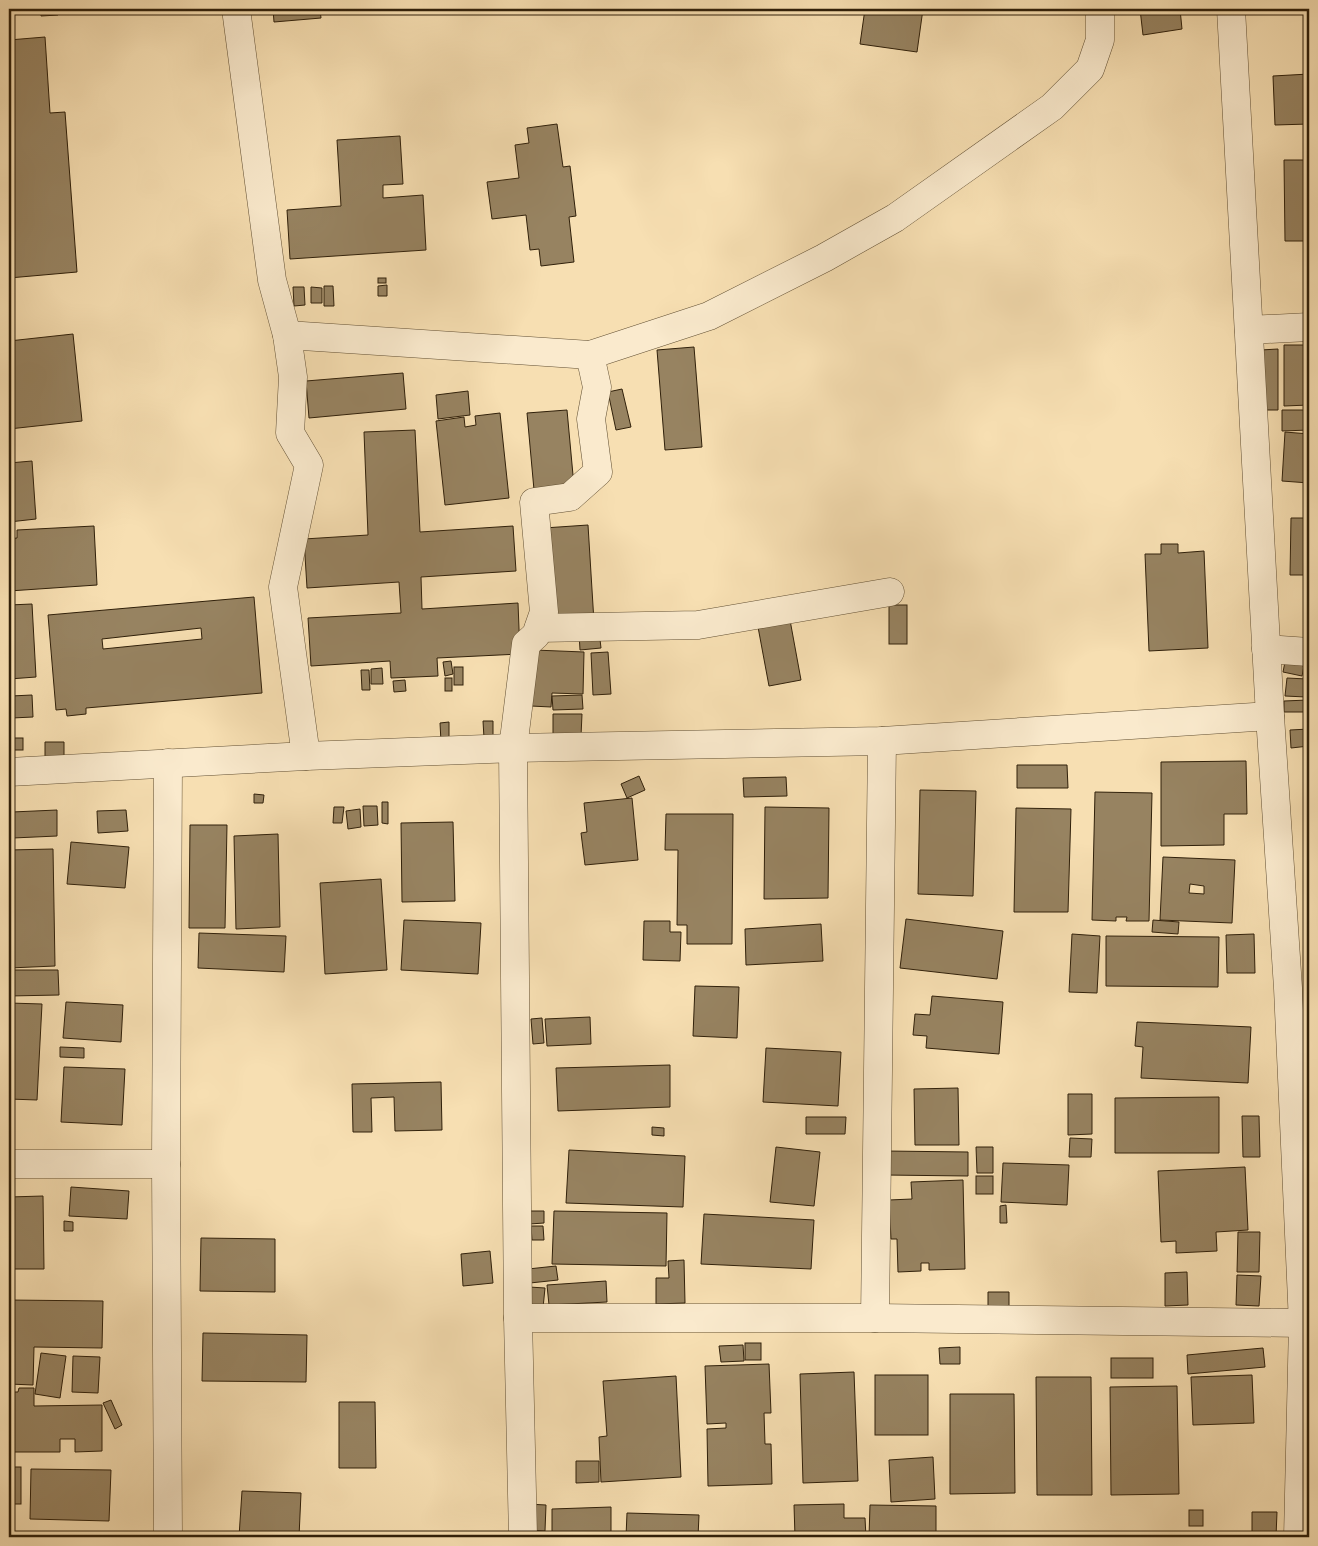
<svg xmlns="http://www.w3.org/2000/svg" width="1318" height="1546" font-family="Cardo,serif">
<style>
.building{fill:#978361;stroke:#30200a;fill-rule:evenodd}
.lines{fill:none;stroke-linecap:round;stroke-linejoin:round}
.minor-casing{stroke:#625034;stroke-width:29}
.minor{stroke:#faeacd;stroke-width:28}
</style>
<rect width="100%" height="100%" fill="#f7dfb2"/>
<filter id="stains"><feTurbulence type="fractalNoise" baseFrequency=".004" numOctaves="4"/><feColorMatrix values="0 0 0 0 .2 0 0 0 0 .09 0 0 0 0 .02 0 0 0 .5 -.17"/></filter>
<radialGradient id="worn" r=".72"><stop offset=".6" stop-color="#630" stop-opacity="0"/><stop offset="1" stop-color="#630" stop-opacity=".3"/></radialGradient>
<g class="building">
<path d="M41,9H57L58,15L41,16Z"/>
<path d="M273,9H320L321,18L274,22Z"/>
<path d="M865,9H923L917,52L860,44Z"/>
<path d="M1140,9H1180L1182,29L1143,35Z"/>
<path d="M45,37L50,113L65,112L77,272L9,278V40Z"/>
<path d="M1309,74V124L1275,125L1273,76Z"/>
<path d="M557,124L563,167L570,166L576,216L569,217L574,262L541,266L539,249L530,250L526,215L492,219L487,182L519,178L515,145L529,143L527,128Z"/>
<path d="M400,136L403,184L383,185V198L423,195L426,250L290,259L287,210L341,206L337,140Z"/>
<path d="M1284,160H1309V241H1285Z"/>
<path d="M1305,256H1309V318H1306Z"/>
<rect x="378" y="278" width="8" height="5"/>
<path d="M387,285V296H378V286Z"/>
<path d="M324,286H333L334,306H324Z"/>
<path d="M293,287H304L305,305L294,306Z"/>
<path d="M311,287L322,288V303H311Z"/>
<path d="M73,334L82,421L9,429V341Z"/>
<path d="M1284,345H1309V405L1284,406Z"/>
<path d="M694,347L702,447L665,450L657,350Z"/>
<path d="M1278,349V410H1261V350Z"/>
<path d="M403,373L406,409L309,418L306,381Z"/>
<path d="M622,389L631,427L616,430L608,392Z"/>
<path d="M468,391L470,415L438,419L436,395Z"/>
<path d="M567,410L574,486L534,490L527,413Z"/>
<path d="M1282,410H1309V430L1282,431Z"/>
<path d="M500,413L509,498L445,505L436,421L464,417L465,427L476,425L475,416Z"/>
<path d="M415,430L420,532L513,526L516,571L421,577L422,609L518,603L520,654L437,658L438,676L391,678L390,661L311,666L308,618L401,613L399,582L307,588L304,539L368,535L364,432Z"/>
<path d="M1285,432L1309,434V483L1282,481Z"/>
<path d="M32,461L36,519L9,522V463Z"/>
<path d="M1291,518H1309V575H1290Z"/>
<path d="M588,525L594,622L550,625L544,528Z"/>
<path d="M94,526L97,585L9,591V539L17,538V530Z"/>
<path d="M1161,544H1178V553L1204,551L1208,648L1149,651L1145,554H1161Z"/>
<path d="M254,597L262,693L86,708V714L67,716L66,709L56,710L48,615ZM201,628L202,639L103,649L102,639Z"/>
<path d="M32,604L36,677L9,679V605Z"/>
<rect x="889" y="605" width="18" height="39"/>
<path d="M790,620L801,680L769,686L758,627Z"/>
<path d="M599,631L601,648L580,650L579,633Z"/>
<path d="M534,650L584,652L583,694L552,693L551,707L531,706Z"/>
<path d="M608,652L611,694L593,695L591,653Z"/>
<path d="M451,661L453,674L445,676L443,662Z"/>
<path d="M1285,662L1304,666L1302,676L1283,672Z"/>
<rect x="454" y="667" width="9" height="18"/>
<path d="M382,668L383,684H371V669Z"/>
<path d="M361,670H369L370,690H362Z"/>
<rect x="445" y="678" width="7" height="13"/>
<path d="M1287,678L1307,679L1306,697L1285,696Z"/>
<path d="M405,680L406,691L394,692L393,681Z"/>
<path d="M32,695L33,717L12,718L11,696Z"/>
<path d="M582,695L583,709L553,710L552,696Z"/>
<path d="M1308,700V712H1284V701Z"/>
<path d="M553,714H582L581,736L553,735Z"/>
<path d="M483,721H493V738H484Z"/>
<path d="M449,722V742H441L440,723Z"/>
<path d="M1309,729V746L1291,748L1290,730Z"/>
<rect x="9" y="738" width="14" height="12"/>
<path d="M45,742H64V756L45,757Z"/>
<path d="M1246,761L1247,814H1224V845L1161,846V762Z"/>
<path d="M1017,765H1067L1068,788H1017Z"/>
<path d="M639,776L645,790L627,798L621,784Z"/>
<path d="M786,777L787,796L744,797L743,778Z"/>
<path d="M920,790L976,791L973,896L918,894Z"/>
<path d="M1095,792L1152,793L1149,921H1126L1127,917H1116V921L1092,920Z"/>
<path d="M254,794L264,795L263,803H254Z"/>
<path d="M632,798L638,860L585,865L581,833L587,832L584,803Z"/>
<path d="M382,802H388V824L382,823Z"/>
<path d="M363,806H377L378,825L364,826Z"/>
<path d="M334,807H344L342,823H333Z"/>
<path d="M765,807L829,808L828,898L764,899Z"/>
<path d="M1016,808L1071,809L1068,912H1014Z"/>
<path d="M360,809L361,827L348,829L346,811Z"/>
<path d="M57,810V836L13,838L12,812Z"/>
<path d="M126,810L128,831L98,833L97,811Z"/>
<path d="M666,814H733L732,944H687V925H677L678,850H665Z"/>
<path d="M453,822L455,901L402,902L401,823Z"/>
<path d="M190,825H227L225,928H189Z"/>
<path d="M278,834L280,927L236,929L234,836Z"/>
<path d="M71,842L129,847L125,888L67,884Z"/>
<path d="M53,849L55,966L9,968V850Z"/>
<path d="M1163,857L1235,860L1232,923L1160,920ZM1190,884L1204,886V894L1189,893Z"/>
<path d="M381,879L387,970L325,974L320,883Z"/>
<path d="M906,919L1003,931L997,979L900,968Z"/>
<path d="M404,920L481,923L478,974L401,970Z"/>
<path d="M1153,920L1179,922L1178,934L1152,932Z"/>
<path d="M644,921H670V932H681L680,961L643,960Z"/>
<path d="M821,924L823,961L746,965L745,929Z"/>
<path d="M199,933L286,936L284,972L198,968Z"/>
<path d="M1072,934L1100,936L1097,993L1069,992Z"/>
<path d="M1254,934L1255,973H1227L1226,935Z"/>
<path d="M1106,936L1219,937L1218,987L1106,986Z"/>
<path d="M9,970H58L59,995L9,996Z"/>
<path d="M695,986L739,987L737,1038L693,1036Z"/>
<path d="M932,996L1003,1002L999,1054L926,1048L927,1036L913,1035L915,1014L930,1015Z"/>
<path d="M66,1002L123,1005L121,1042L63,1038Z"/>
<path d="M9,1003L42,1004L37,1100L9,1099Z"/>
<path d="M590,1017L591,1044L547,1046L545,1019Z"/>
<path d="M542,1018L544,1043L533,1044L531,1019Z"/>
<path d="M1137,1022L1251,1027L1248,1083L1141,1078L1143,1047L1135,1046Z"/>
<path d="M60,1047L84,1048V1058L60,1057Z"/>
<path d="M766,1048L841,1052L838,1106L763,1102Z"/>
<path d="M670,1065V1107L558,1111L556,1068Z"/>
<path d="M64,1067L125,1069L122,1125L61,1122Z"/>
<path d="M441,1082L442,1130L395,1131L394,1097L371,1098L372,1132H353L352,1084Z"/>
<path d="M958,1088L959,1145H915L914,1089Z"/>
<path d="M1068,1094H1092V1134L1068,1135Z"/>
<path d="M1219,1097V1153H1115V1098Z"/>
<path d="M1242,1116H1259L1260,1157H1243Z"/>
<path d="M806,1117H846L845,1134H806Z"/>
<path d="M9,1122H10L11,1143H9Z"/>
<path d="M652,1127L664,1128V1136L652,1135Z"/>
<path d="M1070,1138L1092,1139L1091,1157H1069Z"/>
<path d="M776,1147L820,1152L814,1206L770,1202Z"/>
<path d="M976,1147H993V1173H977Z"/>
<path d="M569,1150L685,1156L683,1207L566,1203Z"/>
<path d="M886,1151L968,1152V1176L885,1175Z"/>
<path d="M1003,1163L1069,1165L1067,1205L1001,1202Z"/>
<path d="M1245,1167L1248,1230L1216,1232L1217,1251L1176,1253V1241L1161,1242L1158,1171Z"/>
<rect x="976" y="1176" width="17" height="18"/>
<path d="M963,1180L965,1269L929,1270V1263H921V1271L898,1272L897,1239H891L889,1200L912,1199L911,1182Z"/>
<path d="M71,1187L129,1191L127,1219L69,1216Z"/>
<path d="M43,1196L44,1269H9V1197Z"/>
<path d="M1006,1205L1007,1223H1000V1206Z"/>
<path d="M530,1211H544V1223L530,1224Z"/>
<path d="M554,1211L667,1213L666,1266L552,1264Z"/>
<path d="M704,1214L814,1220L811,1269L701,1264Z"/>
<path d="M64,1221L73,1222V1231H64Z"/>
<path d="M531,1226H543L544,1240H532Z"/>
<path d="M1238,1232H1260L1259,1272H1237Z"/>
<path d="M201,1238L275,1239V1292L200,1291Z"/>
<path d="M490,1251L493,1283L463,1286L461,1254Z"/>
<path d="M684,1260L685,1303L656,1304V1278H669L668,1261Z"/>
<path d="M556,1266L558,1280L530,1283L528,1269Z"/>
<path d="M1187,1272L1188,1305L1165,1306V1273Z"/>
<path d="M1237,1275L1261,1276L1259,1306L1236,1305Z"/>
<path d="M606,1281L607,1302L549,1305L547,1285Z"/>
<path d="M529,1287L545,1288L543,1308L527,1306Z"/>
<path d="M988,1292H1009V1309L988,1308Z"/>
<path d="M9,1300L103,1301L102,1348L34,1347L33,1385L9,1384Z"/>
<path d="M203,1333L307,1335L306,1382L202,1381Z"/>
<rect x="745" y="1343" width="16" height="17"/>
<path d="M743,1345L744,1361L721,1362L719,1346Z"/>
<path d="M960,1347V1364H940L939,1348Z"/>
<path d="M1263,1348L1265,1367L1188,1374L1187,1355Z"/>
<path d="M41,1353L66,1356L60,1398L35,1394Z"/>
<path d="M73,1356L100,1357L98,1393L72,1392Z"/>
<rect x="1111" y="1358" width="42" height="20"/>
<path d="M769,1364L771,1413H764L765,1444H771L772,1484L708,1486L707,1429L726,1428V1423L707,1424L705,1366Z"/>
<path d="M854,1372L858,1481L803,1483L800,1374Z"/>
<rect x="875" y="1375" width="53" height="60"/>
<path d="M1252,1375L1254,1423L1193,1425L1191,1377Z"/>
<path d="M676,1376L681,1477L601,1482L599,1437L607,1436L603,1381Z"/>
<path d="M1036,1377H1091L1092,1495H1037Z"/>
<path d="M1177,1386L1179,1494L1111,1495L1110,1387Z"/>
<path d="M19,1388H34V1406L102,1405V1451L75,1452V1439H60V1452H9V1392H18Z"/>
<path d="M950,1394H1014L1015,1493L950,1494Z"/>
<path d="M111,1400L122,1425L115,1429L103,1403Z"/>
<path d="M339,1402H375L376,1468H339Z"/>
<path d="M933,1457L935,1499L891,1502L889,1460Z"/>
<path d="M576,1461H599V1482L576,1483Z"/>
<rect x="9" y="1467" width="12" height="37"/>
<path d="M31,1469L111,1470L109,1521L30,1519Z"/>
<path d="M242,1491L301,1493L299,1537H239Z"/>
<path d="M527,1504L546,1505L545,1531L526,1530Z"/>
<path d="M844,1504V1518H865L866,1537H795L794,1505Z"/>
<path d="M870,1505L936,1506V1537H869Z"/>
<path d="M611,1507V1537H552V1509Z"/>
<rect x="1189" y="1510" width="14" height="16"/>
<path d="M1252,1512H1277L1276,1537H1252Z"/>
<path d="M627,1513L699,1515L698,1537H626Z"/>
<rect x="1197" y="1532" width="53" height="5"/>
</g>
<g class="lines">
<defs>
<g id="minor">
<path d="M236,9L272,280L287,335L293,377L290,433L309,465L283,587L306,756"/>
<path d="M1231,9L1270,716L1288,988L1303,1323L1298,1537"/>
<path d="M1249,330L1309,327"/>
<path d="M287,335L590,355L709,316L824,258L895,218L1052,107L1090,69L1100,40V9"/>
<path d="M539,628L698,625L890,592"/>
<path d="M1266,649L1309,652"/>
<path d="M9,772L306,756L513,748L882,741L1270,716"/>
<path d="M9,1164H166"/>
<path d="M518,1318H875L1303,1323L1309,1319"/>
<path d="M875,1318L882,741"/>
<path d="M168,1537L166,1164L168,763"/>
<path d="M523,1537L518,1318L513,748L526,644L536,635L544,612L534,502L570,497L598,472L591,419L597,387L590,355"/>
</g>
</defs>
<use href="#minor" class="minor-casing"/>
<use href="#minor" class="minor"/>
</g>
<rect width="1318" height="1546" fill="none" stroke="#f7dfb2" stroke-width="30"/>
<rect x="10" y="10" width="1298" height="1526" fill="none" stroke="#30200a" stroke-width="2.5"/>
<rect x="15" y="15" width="1288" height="1516" fill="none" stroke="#30200a"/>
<rect width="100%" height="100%" filter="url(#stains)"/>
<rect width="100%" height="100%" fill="url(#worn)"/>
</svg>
